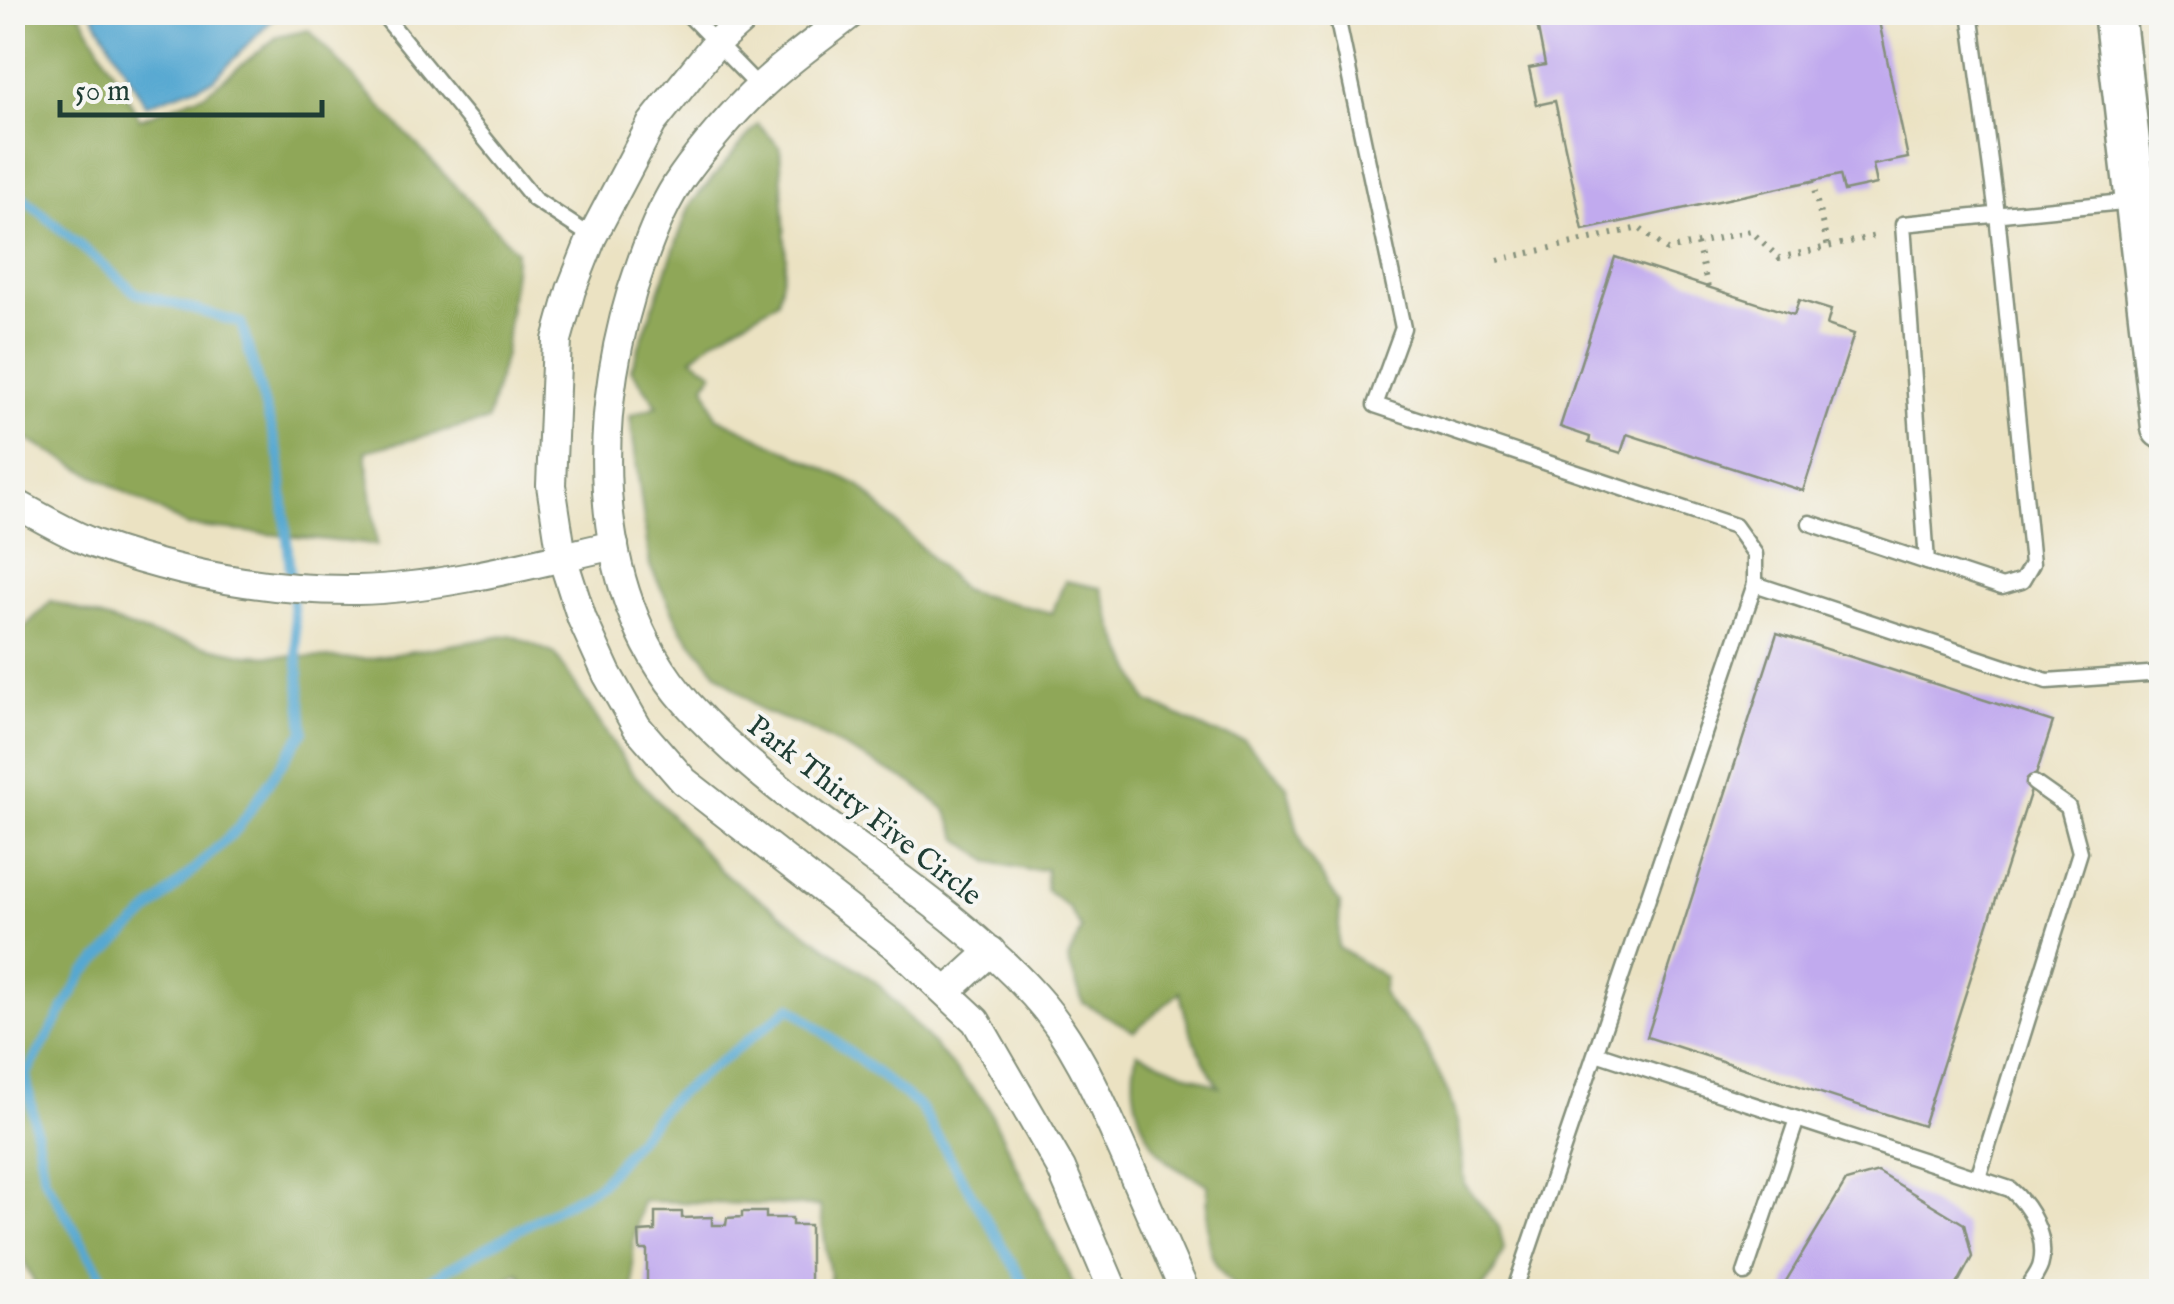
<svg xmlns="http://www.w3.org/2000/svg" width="2174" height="1304" font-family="'IM FELL English',serif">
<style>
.forest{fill:#8fa759;stroke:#577246;stroke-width:2.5}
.water{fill:#56a8d1;stroke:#3a7282;stroke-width:2.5}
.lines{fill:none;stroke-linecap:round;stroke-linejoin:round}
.stream{stroke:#56a8d1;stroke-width:10}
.building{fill:#c1aaee}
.service-casing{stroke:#85907b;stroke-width:19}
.minor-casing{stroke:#85907b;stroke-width:32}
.secondary-casing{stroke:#85907b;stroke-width:45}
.path{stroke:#85907b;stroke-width:6;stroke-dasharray:2.5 8;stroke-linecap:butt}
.service{stroke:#fff;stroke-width:14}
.minor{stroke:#fff;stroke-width:28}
.secondary{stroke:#fff;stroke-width:40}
.labels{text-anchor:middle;stroke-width:8;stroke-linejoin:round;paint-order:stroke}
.street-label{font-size:30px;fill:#1f3d34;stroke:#f6f6f2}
</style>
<rect width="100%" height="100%" fill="#f6f6f2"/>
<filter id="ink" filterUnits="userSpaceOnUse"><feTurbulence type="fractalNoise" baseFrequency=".01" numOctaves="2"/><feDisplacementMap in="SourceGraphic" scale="20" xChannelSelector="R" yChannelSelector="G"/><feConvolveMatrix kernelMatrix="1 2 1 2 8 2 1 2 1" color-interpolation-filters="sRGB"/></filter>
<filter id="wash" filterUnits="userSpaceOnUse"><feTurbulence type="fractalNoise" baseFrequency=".0048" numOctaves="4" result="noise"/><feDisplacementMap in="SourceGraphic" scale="40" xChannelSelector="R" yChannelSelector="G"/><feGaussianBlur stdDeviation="2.25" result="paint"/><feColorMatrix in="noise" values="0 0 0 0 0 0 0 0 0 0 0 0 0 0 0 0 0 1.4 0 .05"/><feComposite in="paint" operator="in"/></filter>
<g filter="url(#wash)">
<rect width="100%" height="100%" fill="#ebe2c2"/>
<g class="forest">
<path d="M12,13H80L140,119L206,93L277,37L309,30L516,251L505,354L487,421L366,451L377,545L188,526L13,432Z"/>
<path d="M758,124L780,147L786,258L778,301L713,340L692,358L713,372L705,385L716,417L859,485L964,591L1052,613L1065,581L1101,588L1115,631L1147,701L1212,732L1244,740L1287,786L1302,848L1340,903L1338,947L1385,977L1382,992L1392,1008L1419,1034L1449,1095L1458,1126L1465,1185L1499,1227L1504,1249L1493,1274L1480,1291H1241C1200,1260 1207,1232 1208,1185C1196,1176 1177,1171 1167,1161C1139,1133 1127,1090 1137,1052L1219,1087C1200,1057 1186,1027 1180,992L1134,1031L1083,1003L1068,960L1081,929L1069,908L1046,890V869L1029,870L990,862L959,839L946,810L912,783L803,726L762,711L718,674L682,630L650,566L630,415L658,406L631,369L690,205Z"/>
<path d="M51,601L153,635L247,655L366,659L511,635L555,654L631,771L722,872L877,983L986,1103L1077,1291H832L820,1206L642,1201L633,1245V1291H532L519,1273L479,1292L38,1291L12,1235V640Z"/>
</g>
<path class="water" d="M275,13L277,15L213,80L146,105L92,13Z"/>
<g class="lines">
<g class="stream">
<path d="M12,188L136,293L241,323L280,459L304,731L238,828L84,973L26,1075L44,1177L111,1292"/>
<path d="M407,1292L600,1184L669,1101L791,1007L920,1107L1023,1281L1026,1292"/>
</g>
</g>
<g id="blocks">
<g class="building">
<path d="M1572,12H1877L1908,158L1873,165L1877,184L1844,191L1840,175L1583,230L1555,101L1537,105L1529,68L1545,65L1537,24L1573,16Z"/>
<path d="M1615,257L1794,315L1799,300L1831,310L1827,325L1854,334L1803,491L1627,434L1621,453L1589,443L1590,437L1560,427Z"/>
<path d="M1777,633L2053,722L1923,1126L1647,1037Z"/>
<path d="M1878,1172L1964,1224L1972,1257L1953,1292H1787L1786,1281L1846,1181Z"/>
<path d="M655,1212H682V1218L712,1217V1225H726L727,1218L742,1217V1212H766V1218H792V1225H810V1292H647V1250H640L639,1232L655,1231Z"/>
</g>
</g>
</g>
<g filter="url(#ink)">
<use href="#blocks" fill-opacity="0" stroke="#85907b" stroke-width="2.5"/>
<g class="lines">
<defs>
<g id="service">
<path d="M381,12L534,199L592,237"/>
<path d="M686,12L759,87"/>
<path d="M1336,12L1403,328L1375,405L1735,526L1755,554V584"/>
<path d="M1810,523L2002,587L2022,581L2032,564L1997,214L1970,12"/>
<path d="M1927,562L1903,224L2133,201"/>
<path d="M1596,1053L2010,1189C2029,1205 2047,1235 2041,1263C2040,1272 2030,1283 2025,1292"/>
<path d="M1978,1178L2080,852L2068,807L2034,783"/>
<path d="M1745,1273L1797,1119"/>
<path d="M1514,1292L1755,584L2047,681L2162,673"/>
</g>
<g id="minor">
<path d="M751,12L716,43L652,123L592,237L571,290L557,340L551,485L562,557L582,619L607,674L637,727L684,781L898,948L976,1021L1061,1168L1114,1292"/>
<path d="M853,12C822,37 788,60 760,87C735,110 701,150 682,177C664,202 651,235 641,264C592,400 584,587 687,703C789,816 931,882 1034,995C1075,1040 1099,1097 1124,1153C1144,1199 1164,1245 1185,1292"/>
<path d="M12,502C39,516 66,533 95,544C179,574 268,591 357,590C443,588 531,564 614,545"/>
<path d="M946,992L991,951"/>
</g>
<path id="secondary" d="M2114,12L2162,428"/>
</defs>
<use href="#service" class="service-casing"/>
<use href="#minor" class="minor-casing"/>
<use href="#secondary" class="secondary-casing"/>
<g class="path">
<path d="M1812,181L1828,247"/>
<path d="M1697,244L1708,287"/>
<path d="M1498,260L1639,228L1667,250L1751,231L1779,258L1880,235"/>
</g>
<use href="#service" class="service"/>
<use href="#minor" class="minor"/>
<use href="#secondary" class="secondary"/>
</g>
</g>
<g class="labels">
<g class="street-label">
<text transform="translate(865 810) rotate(38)" y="10">Park Thirty Five Circle</text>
</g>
</g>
<rect width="2174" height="1304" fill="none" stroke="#f6f6f2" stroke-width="50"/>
<path d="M60 100v15h262v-15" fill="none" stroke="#1f3d34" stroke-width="5"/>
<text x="75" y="100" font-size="30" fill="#1f3d34" stroke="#f6f6f2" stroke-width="8" paint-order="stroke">50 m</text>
</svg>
